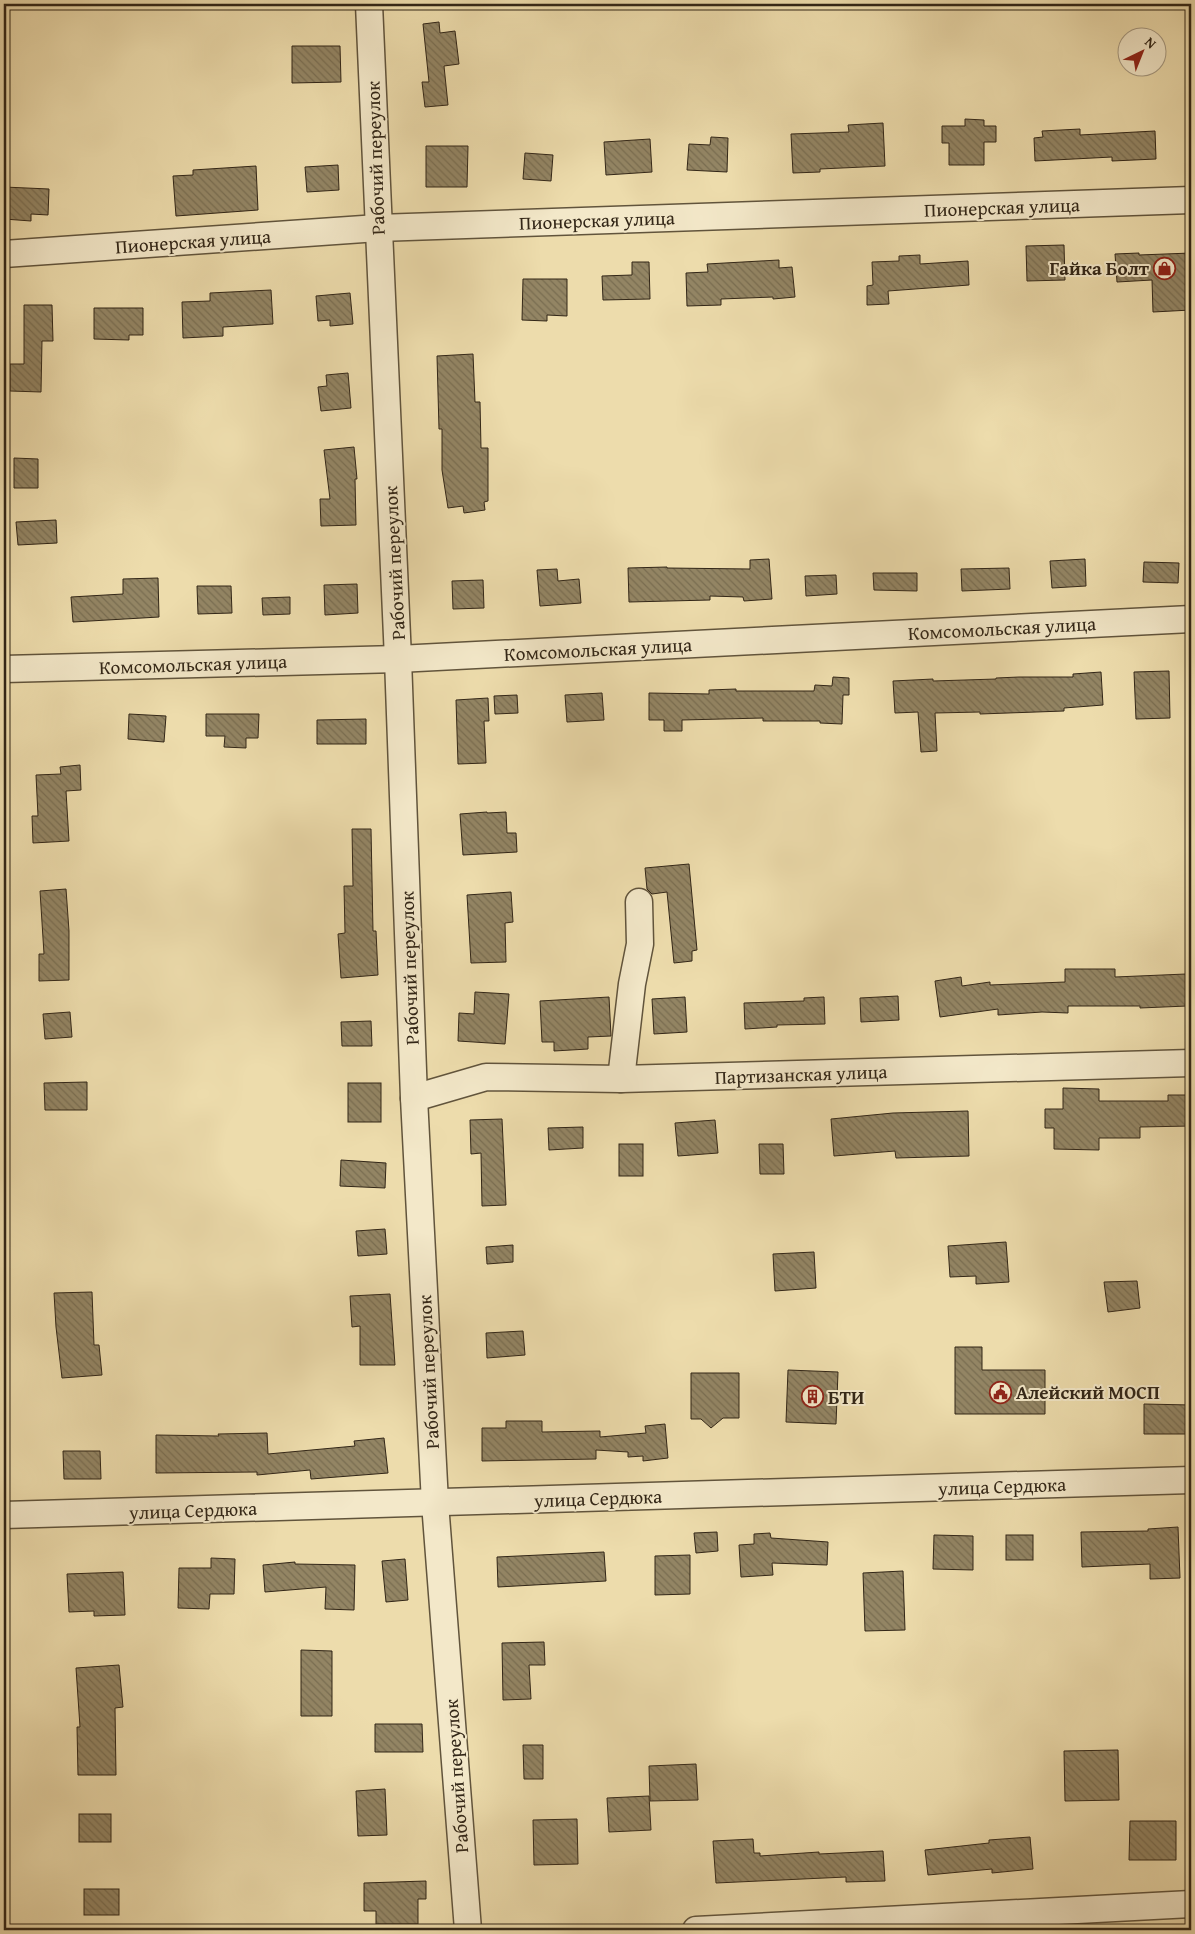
<svg xmlns="http://www.w3.org/2000/svg" width="1195" height="1934" font-family="'Gentium Book Plus',serif">
<style>
.building{fill:url(#building-back-hatch);stroke:#322617}
.lines{fill:none;stroke-linecap:round;stroke-linejoin:round}
.minor-casing{stroke:#61543c;stroke-width:29}
.minor{stroke:#f3e8c9;stroke-width:26}
.labels{text-anchor:middle;stroke-width:4;stroke-linejoin:round;paint-order:stroke}
.street-label{font-size:19px;fill:#322617;stroke:#f3e8c9}
.poi-label{font-size:19px;font-weight:bold;fill:#322617;stroke:#f3e8c9;text-anchor:start}
</style>
<defs>
<pattern id="building-back-hatch" width="6" height="6" patternUnits="userSpaceOnUse" patternTransform="scale(1.25)"><rect width="6" height="6" fill="#938564"/><path d="M-1 5l2 2M0 0l6 6M5-1l2 2" fill="none" stroke="#796d51"/></pattern>
</defs>
<rect width="100%" height="100%" fill="#eddcac"/>
<filter id="stains"><feTurbulence type="fractalNoise" baseFrequency=".004" numOctaves="4"/><feColorMatrix values="0 0 0 0 .2 0 0 0 0 .09 0 0 0 0 .02 0 0 0 .5 -.17"/></filter>
<radialGradient id="worn" r=".72"><stop offset=".6" stop-color="#630" stop-opacity="0"/><stop offset="1" stop-color="#630" stop-opacity=".3"/></radialGradient>
<g class="building">
<path d="M439,22L440,33L455,31L459,64L444,66L448,105L425,107L422,82H429L423,24Z"/>
<path d="M292,46H340L341,82L292,83Z"/>
<path d="M965,119L984,120V126H996V142H984V165H949V143H942V126H965Z"/>
<path d="M883,123L885,166L820,169V172L793,173L791,134L849,132L848,125Z"/>
<path d="M1080,129V135L1155,131L1156,159L1112,161V157L1035,161L1034,138L1043,137L1042,131Z"/>
<path d="M711,137L728,138L727,172L687,170L689,144L710,145Z"/>
<path d="M650,139L652,172L606,175L604,142Z"/>
<path d="M426,146H468L467,187H426Z"/>
<path d="M525,153L553,155L551,181L523,179Z"/>
<path d="M338,165L339,190L307,192L305,167Z"/>
<path d="M256,166L258,210L176,216L173,176L193,175V170Z"/>
<path d="M4,187L49,189L48,215L31,214V221L4,219Z"/>
<path d="M1064,245L1065,280L1027,281L1026,246Z"/>
<path d="M1139,253V255L1191,253V310L1153,312L1152,280L1117,282L1115,254Z"/>
<path d="M920,255V264L968,261L969,285L888,291L889,304L867,305V286L873,285L872,262L899,261V256Z"/>
<path d="M779,260V268L792,267L795,297L773,299V297L721,299V305L687,306L686,273L708,272L707,264Z"/>
<path d="M632,262H649L650,299L603,300L602,276L632,275Z"/>
<path d="M523,279H567V316L547,315V321L522,320Z"/>
<path d="M271,290L273,324L223,327V336L183,338L182,302L210,301V293Z"/>
<path d="M350,293L353,324L330,326V320L318,321L316,296Z"/>
<path d="M24,305H52L53,341H42L41,392L10,391V364H24Z"/>
<path d="M94,308H143V335H129V340L94,339Z"/>
<path d="M473,354L475,402H480L481,448H488V501L484,502L485,510L464,513L463,506L448,508L442,470V429H439L437,356Z"/>
<path d="M348,373L351,408L321,411L318,387L327,386L326,375Z"/>
<path d="M354,447L357,479H355L356,525L321,526L320,499H330L324,450Z"/>
<path d="M14,458L38,459V488H14Z"/>
<path d="M56,520L57,543L18,545L16,522Z"/>
<path d="M769,559L772,599L744,601L743,597L710,596V600L629,602L628,568L667,567V568L750,569V560Z"/>
<path d="M1085,559L1086,586L1052,588L1050,561Z"/>
<path d="M1144,562L1179,563L1178,583L1143,582Z"/>
<path d="M1009,568L1010,589L962,591L961,569Z"/>
<path d="M557,569L558,581L579,579L581,603L540,606L537,570Z"/>
<path d="M873,573H917V591L874,590Z"/>
<path d="M836,575L837,594L806,596L805,576Z"/>
<path d="M158,578L159,617L73,622L71,597L123,594V579Z"/>
<path d="M483,580L484,608L453,609L452,581Z"/>
<path d="M357,584L358,613L325,615L324,585Z"/>
<path d="M197,586H231L232,613L198,614Z"/>
<path d="M290,597V614L263,615L262,598Z"/>
<path d="M1169,671L1170,718L1136,719L1134,672Z"/>
<path d="M1101,672L1103,705L1064,708V711L980,714V712L935,713L937,751L921,752L918,712L895,713L893,681L933,679V681L996,679V678L1019,677H1073V674Z"/>
<path d="M833,677L849,678V695H843L842,724L820,723V721H763V718L682,720V731H664V720H649V693L709,694V690L736,689V691H814L815,685L832,686Z"/>
<path d="M602,693L604,720L567,722L565,695Z"/>
<path d="M517,695L518,713L495,714L494,696Z"/>
<path d="M488,698L489,721H484L486,763L458,764L456,700Z"/>
<path d="M129,714L166,716L164,742L128,739Z"/>
<path d="M206,714H259L258,738H246V748L224,747L225,736H206Z"/>
<path d="M366,719V744H317V720Z"/>
<path d="M80,765L81,790L66,791L69,841L33,843L32,816H38L36,775L61,774L60,767Z"/>
<path d="M487,812V813L506,812L507,833H516L517,852L463,855L460,814Z"/>
<path d="M352,829H371L373,931H376L378,975L341,978L338,934L345,933L344,886H353Z"/>
<path d="M689,864L697,950L692,951V961L674,963L667,892L652,894L647,889L645,868Z"/>
<path d="M66,889L69,931V980L39,981V954H44L40,891Z"/>
<path d="M511,892L513,922L505,923L506,962L471,963L467,895Z"/>
<path d="M1065,969H1115V977L1186,974L1187,1006L1140,1008V1006H1068V1013L1042,1012L998,1015V1009L940,1017L935,981L961,977L962,986L990,982V985L1065,982Z"/>
<path d="M475,992L509,994L505,1044L458,1041L459,1013L474,1014Z"/>
<path d="M898,996L899,1020L861,1022L860,998Z"/>
<path d="M609,997L611,1036L588,1037V1049L554,1051V1042H542L540,1001Z"/>
<path d="M685,997L687,1032L654,1034L652,999Z"/>
<path d="M824,997L825,1024L777,1025V1027L745,1029L744,1003L804,1001V998Z"/>
<path d="M70,1012L72,1037L45,1039L43,1014Z"/>
<path d="M371,1021L372,1046H342L341,1022Z"/>
<path d="M87,1082V1110H45L44,1083Z"/>
<rect x="348" y="1083" width="33" height="39"/>
<path d="M1063,1088L1099,1089V1101H1168V1095H1186V1103H1191V1126L1140,1127V1138H1099V1150L1054,1149V1128H1045V1109H1063Z"/>
<path d="M968,1111L969,1156L896,1158L895,1151L834,1156L831,1119L893,1113Z"/>
<path d="M502,1119L506,1205L482,1206L481,1153L471,1154L470,1120Z"/>
<path d="M715,1120L718,1153L678,1156L675,1123Z"/>
<path d="M583,1127V1148L549,1150L548,1128Z"/>
<rect x="619" y="1144" width="24" height="32"/>
<path d="M759,1144H783L784,1174H760Z"/>
<path d="M341,1160L386,1163L385,1188L340,1186Z"/>
<path d="M385,1229L387,1254L358,1256L356,1231Z"/>
<path d="M1006,1242L1009,1282L976,1284V1276L950,1277L948,1246Z"/>
<path d="M513,1245V1262L487,1264L486,1247Z"/>
<path d="M814,1252L816,1288L775,1291L773,1254Z"/>
<path d="M1137,1281L1140,1308L1108,1312L1104,1282Z"/>
<path d="M92,1292L94,1345H99L102,1375L62,1378L56,1327L54,1293Z"/>
<path d="M390,1294L395,1365H360V1326L352,1327L350,1296Z"/>
<path d="M523,1331L525,1355L487,1358L486,1333Z"/>
<path d="M955,1347H982V1370H1045V1414H955Z"/>
<path d="M788,1370L838,1372L836,1424L786,1422Z"/>
<path d="M691,1373H739V1418H723L711,1428L701,1419H691Z"/>
<path d="M1144,1404L1191,1405V1434H1144Z"/>
<path d="M506,1421H542V1432L600,1431V1437L646,1433L645,1426L665,1424L668,1458L643,1461V1456L628,1457V1452L596,1450V1459L482,1461V1428H506Z"/>
<path d="M267,1433L268,1454L355,1446L354,1441L384,1438L388,1473L311,1479L310,1470L257,1475V1472L156,1473V1435L219,1436L218,1434Z"/>
<path d="M63,1451H100L101,1479H64Z"/>
<path d="M1178,1527L1180,1578L1150,1579V1564L1082,1567L1081,1532L1148,1531V1529Z"/>
<path d="M717,1532L718,1551L696,1553L694,1533Z"/>
<path d="M770,1533L771,1538L828,1542L827,1565L772,1563L773,1575L741,1577L739,1545L754,1544V1534Z"/>
<path d="M934,1535L973,1536V1570L933,1569Z"/>
<rect x="1006" y="1535" width="27" height="25"/>
<path d="M604,1552L606,1581L498,1587L497,1557Z"/>
<path d="M690,1555V1594L655,1595V1556Z"/>
<path d="M211,1558L235,1559L234,1594H210L209,1609L178,1608L179,1568H211Z"/>
<path d="M405,1559L408,1600L386,1602L382,1561Z"/>
<path d="M295,1562V1564L355,1565L354,1610L325,1609L326,1587L265,1592L263,1565Z"/>
<path d="M903,1571L905,1630L865,1631L863,1573Z"/>
<path d="M123,1572L125,1615L94,1616V1611L69,1612L67,1574Z"/>
<path d="M544,1642L545,1665H529L531,1699L503,1700L502,1643Z"/>
<path d="M301,1650L332,1651V1716H301Z"/>
<path d="M119,1665L123,1707L115,1708L116,1775H78L77,1727H80L76,1668Z"/>
<path d="M375,1724H422L423,1752H375Z"/>
<path d="M523,1745H543V1779H524Z"/>
<path d="M1118,1750L1119,1800L1065,1801L1064,1751Z"/>
<path d="M696,1764L698,1800L650,1801L649,1766Z"/>
<path d="M385,1789L387,1835L358,1836L356,1791Z"/>
<path d="M649,1796L651,1830L609,1832L607,1798Z"/>
<rect x="79" y="1814" width="32" height="28"/>
<path d="M577,1819L578,1864L534,1865L533,1820Z"/>
<path d="M1130,1821H1176V1860H1129Z"/>
<path d="M1030,1837L1033,1869L992,1873V1869L928,1875L925,1850L989,1843V1840Z"/>
<path d="M753,1839L754,1853H760V1856L819,1852V1854L883,1851L885,1881L846,1882V1877L716,1883L713,1841Z"/>
<path d="M426,1881V1899H418V1924H376V1911H364V1883Z"/>
<rect x="84" y="1889" width="35" height="26"/>
</g>
<g class="lines">
<defs>
<g id="minor">
<path d="M369,4L398,659L414,1098L435,1503L468,1930"/>
<path d="M4,254L378,228L1191,200"/>
<path d="M4,669L398,659L1191,619"/>
<path d="M621,1079L632,984L640,944L639,902"/>
<path d="M414,1098L486,1077L621,1079L1191,1063"/>
<path d="M4,1515L1191,1480"/>
<path d="M696,1930L1191,1904"/>
</g>
</defs>
<use href="#minor" class="minor-casing"/>
<use href="#minor" class="minor"/>
</g>
<defs>
<symbol id="shop-ring" viewBox="-11 -11 22 22"><circle r="9.5" fill="#f3e8c9" stroke="#8f2418" stroke-width="1.5"/><path d="M-5-2.5h2.3a2.7 3.5 0 0 1 5.4 0H5L5.5 6h-11ZM-1.5-2.5h3a1.5 2.3 0 0 0-3 0Z" fill="#8f2418"/></symbol>
<symbol id="civic-ring" viewBox="-11 -11 22 22"><circle r="9.5" fill="#f3e8c9" stroke="#8f2418" stroke-width="1.5"/><path d="M-.6-6.5H3V-4.5H.6V-3L4-1V1h2V6H-6V1h2V-1L-.6-3ZM-1.2 2.5V6h2.4V2.5Z" fill="#8f2418"/></symbol>
<symbol id="building-ring" viewBox="-11 -11 22 22"><circle r="9.5" fill="#f3e8c9" stroke="#8f2418" stroke-width="1.5"/><path d="M-4-6H4V6H1V3H-1V6H-4ZM-2.5-4.3h1.7v1.8h-1.7ZM.8-4.3h1.7v1.8H.8ZM-2.5-1h1.7V.8h-1.7ZM.8-1h1.7V.8H.8Z" fill="#8f2418"/></symbol>
</defs>
<g fill-rule="evenodd">
<use href="#shop-ring" x="1152" y="256" width="25" height="25"/>
<use href="#civic-ring" x="988" y="1380" width="25" height="25"/>
<use href="#building-ring" x="800" y="1384" width="25" height="25"/>
</g>
<g class="labels">
<g class="street-label">
<text transform="translate(375 158) rotate(-92)" y="7">Рабочий переулок</text>
<text transform="translate(1002 207) rotate(-2)" y="7">Пионерская улица</text>
<text transform="translate(597 220) rotate(-2)" y="7">Пионерская улица</text>
<text transform="translate(193 241) rotate(-4)" y="7">Пионерская улица</text>
<text transform="translate(394 563) rotate(-93)" y="7">Рабочий переулок</text>
<text transform="translate(1002 628) rotate(-3)" y="7">Комсомольская улица</text>
<text transform="translate(598 649) rotate(-3)" y="7">Комсомольская улица</text>
<text transform="translate(193 664) rotate(-2)" y="7">Комсомольская улица</text>
<text transform="translate(409 968) rotate(-92)" y="7">Рабочий переулок</text>
<text transform="translate(801 1074) rotate(-2)" y="7">Партизанская улица</text>
<text transform="translate(428 1372) rotate(-93)" y="7">Рабочий переулок</text>
<text transform="translate(1002 1486) rotate(-2)" y="7">улица Сердюка</text>
<text transform="translate(598 1498) rotate(-2)" y="7">улица Сердюка</text>
<text transform="translate(193 1510) rotate(-2)" y="7">улица Сердюка</text>
<text transform="translate(456 1776) rotate(-94)" y="7">Рабочий переулок</text>
</g>
<g class="poi-label">
<text x="1149" y="275" text-anchor="end">Гайка Болт</text>
<text x="1016" y="1399">Алейский МОСП</text>
<text x="828" y="1404">БТИ</text>
</g>
</g>
<rect width="1195" height="1934" fill="none" stroke="#eddcac" stroke-width="20"/>
<rect x="5" y="5" width="1185" height="1924" fill="none" stroke="#322617" stroke-width="2.5"/>
<rect x="10" y="10" width="1175" height="1914" fill="none" stroke="#322617"/>
<g transform="translate(1142 52) rotate(43)"><circle r="24" fill="#f3e8c9" stroke="#a69a82"/>
<path d="M0-4L9 19L0 12L-9 19Z" fill="#8f2418"/>
<text y="-8" font-size="14" font-weight="bold" text-anchor="middle" fill="#322617">N</text>
</g>
<rect width="100%" height="100%" filter="url(#stains)"/>
<rect width="100%" height="100%" fill="url(#worn)"/>
</svg>
